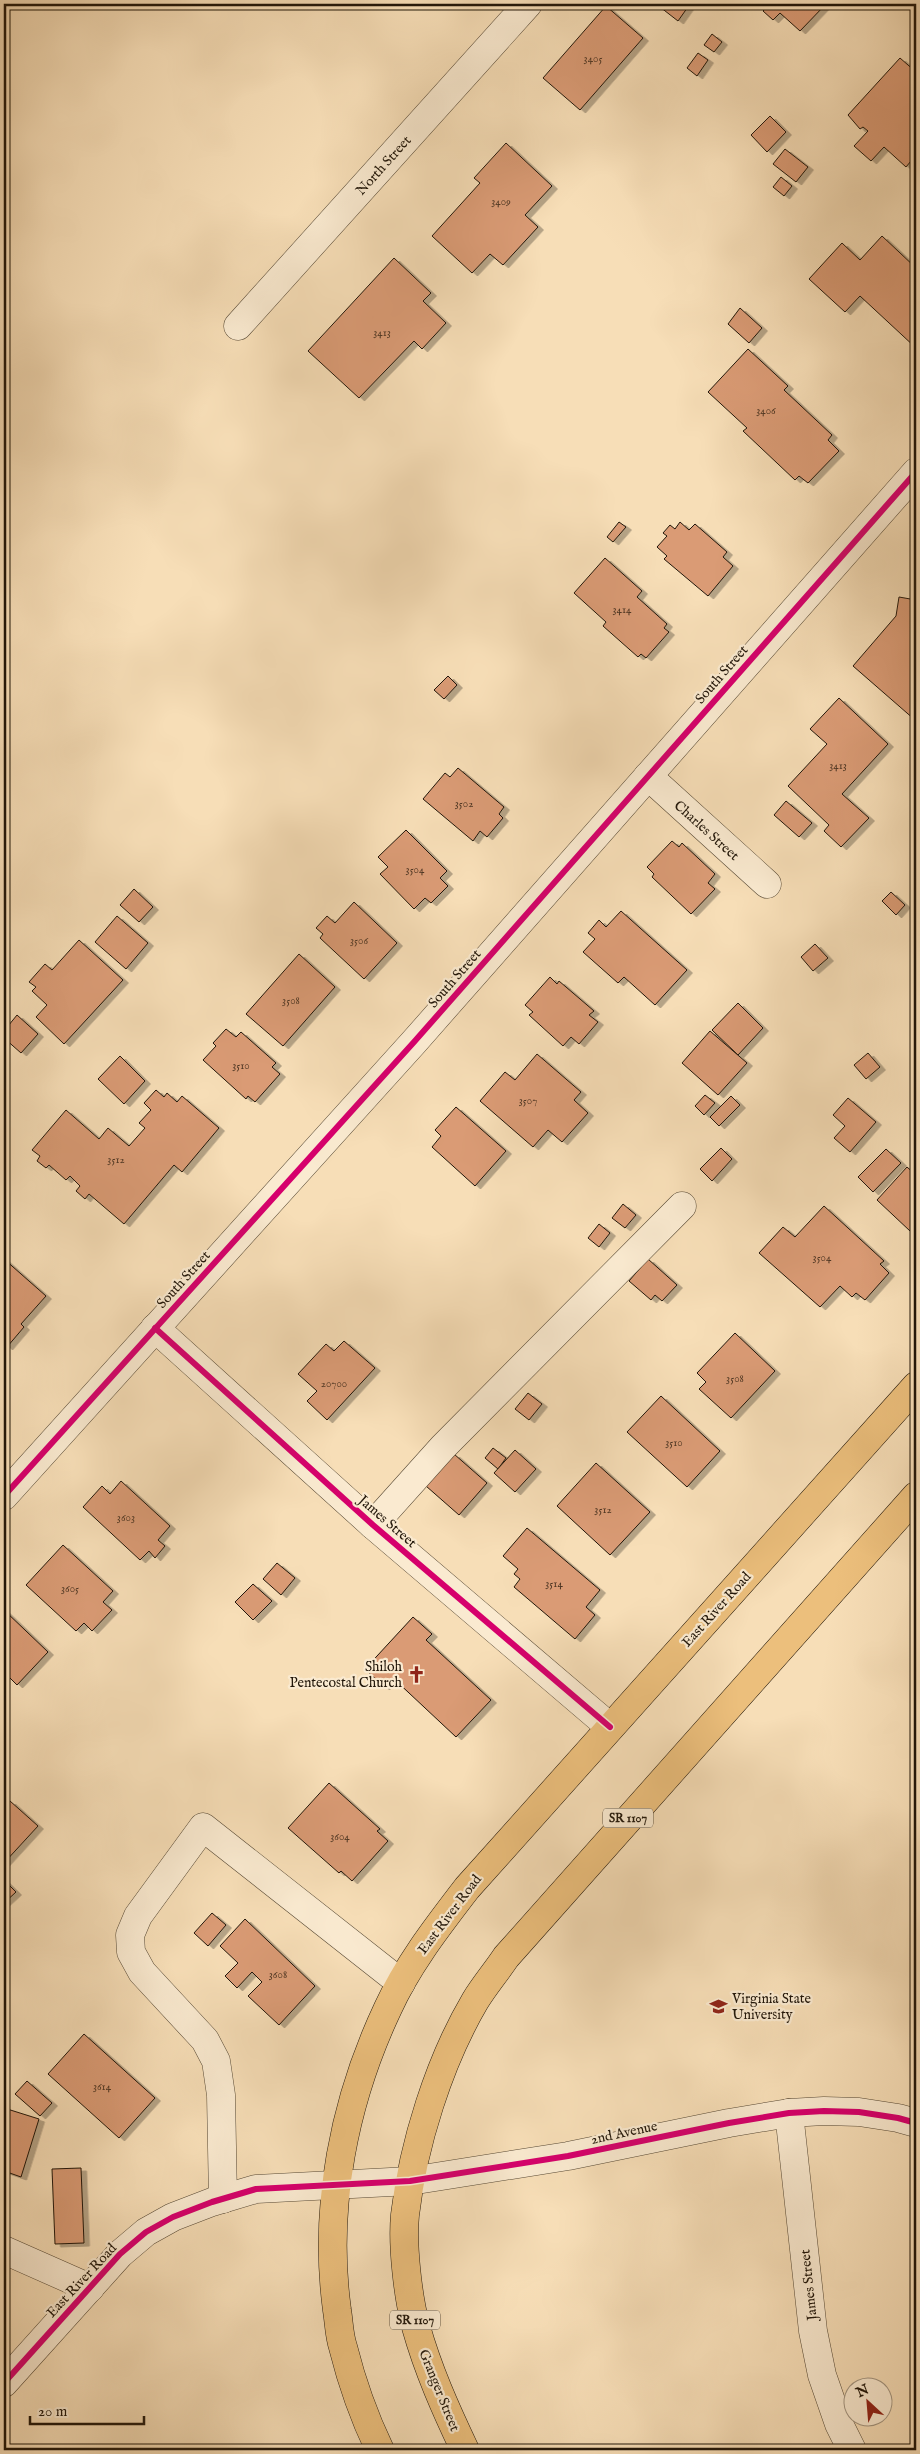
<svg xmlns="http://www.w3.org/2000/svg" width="920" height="2454" font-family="'IM FELL English',serif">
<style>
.building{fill:#da9b75;stroke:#211609;filter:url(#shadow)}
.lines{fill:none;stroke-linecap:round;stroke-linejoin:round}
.minor-casing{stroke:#564834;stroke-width:29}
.major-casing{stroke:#211609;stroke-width:29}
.minor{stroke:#faead0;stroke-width:28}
.major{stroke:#ecbf7c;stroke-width:28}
.cycleway-casing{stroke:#faead0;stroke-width:9}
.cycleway{stroke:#d6006c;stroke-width:6}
.labels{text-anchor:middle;stroke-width:4.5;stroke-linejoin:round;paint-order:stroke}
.number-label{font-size:11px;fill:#4f3724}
.shield{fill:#faead0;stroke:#625645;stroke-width:1}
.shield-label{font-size:12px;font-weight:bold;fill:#211609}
.street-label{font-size:14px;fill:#211609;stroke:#faead0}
.poi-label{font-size:14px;fill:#211609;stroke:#faead0;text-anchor:end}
</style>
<defs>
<filter id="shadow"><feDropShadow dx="5.5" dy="3" stdDeviation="0" flood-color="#0004"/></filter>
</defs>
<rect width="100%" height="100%" fill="#f7deb7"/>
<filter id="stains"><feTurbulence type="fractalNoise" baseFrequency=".004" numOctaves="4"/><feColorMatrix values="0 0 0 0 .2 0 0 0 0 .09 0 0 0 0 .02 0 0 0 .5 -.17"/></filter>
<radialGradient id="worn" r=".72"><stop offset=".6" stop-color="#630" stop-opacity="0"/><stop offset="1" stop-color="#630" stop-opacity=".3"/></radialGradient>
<g class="building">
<path d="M663,4H690L678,21L660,7Z"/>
<path d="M770,4H826L800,31L780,13L773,20L763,11Z"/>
<path d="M606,6L643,38L580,110L543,78Z"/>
<path d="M712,34L722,42L714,52L704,45Z"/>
<path d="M698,53L708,60L697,76L687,68Z"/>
<path d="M900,58L916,72V155L906,167L884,147L871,161L854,146L868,131L863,127L860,129L848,115Z"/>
<path d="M770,116L786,132L767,152L751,135Z"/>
<path d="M506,143L552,186L525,215L538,227L503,265L490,254L472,273L432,236L480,183L474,178Z"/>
<path d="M785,149L808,167L796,182L773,164Z"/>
<path d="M781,177L792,186L784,196L773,187Z"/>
<path d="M882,236L916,268V348L860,296L845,312L809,279L842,243L860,260Z"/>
<path d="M394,258L431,293L423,301L446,323L422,349L414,341L359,398L308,351Z"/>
<path d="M740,308L762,328L749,343L728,324Z"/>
<path d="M748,349L788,386L784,390L832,435L828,440L839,451L808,483L799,476L795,480L743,431L747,428L708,392Z"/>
<path d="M619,522L626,527L613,542L607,537Z"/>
<path d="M680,522L689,530L695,524L727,552L723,557L733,566L708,596L664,559L667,556L657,547L667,536L663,533L670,525L675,529Z"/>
<path d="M605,558L642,591L637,597L667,624L664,628L669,632L646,658L641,654L638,657L603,626L606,622L574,593Z"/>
<path d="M899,597L916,600L915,720L853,666L896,616Z"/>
<path d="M448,676L457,685L444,699L434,690Z"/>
<path d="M839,698L888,744L842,794L869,818L841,847L824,831L829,825L788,786L827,744L810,729Z"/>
<path d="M458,768L504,807L499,814L503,818L487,837L480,831L473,841L423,799L445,773L450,777Z"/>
<path d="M786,801L812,823L799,837L774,815Z"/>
<path d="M406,830L447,871L440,878L448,886L431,903L425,898L414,909L380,874L388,867L378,857Z"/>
<path d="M672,841L679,847L682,843L715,874L708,883L715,889L691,914L652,877L654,874L647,867Z"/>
<path d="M134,889L153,907L139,922L120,905Z"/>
<path d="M891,892L905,905L896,915L882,901Z"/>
<path d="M354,902L397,943L364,979L320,938L323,934L316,928L327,916L335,923Z"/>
<path d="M621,911L687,970L655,1005L624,977L618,983L583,952L595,939L588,933L599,920L606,927Z"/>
<path d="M117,916L148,943L126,969L95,942Z"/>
<path d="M79,940L123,980L64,1044L36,1017L47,1005L32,991L36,987L29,982L45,964L52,970Z"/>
<path d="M815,944L828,958L813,971L801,957Z"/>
<path d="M299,954L335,987L283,1046L246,1014Z"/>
<path d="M550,977L557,984L559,981L594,1011L589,1015L598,1022L579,1044L571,1037L563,1046L529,1015L533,1012L525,1005Z"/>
<path d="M738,1003L763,1028L738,1055L712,1030Z"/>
<path d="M17,1015L38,1034L21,1053L4,1038V1031Z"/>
<path d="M226,1029L236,1037L241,1032L276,1063L272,1067L280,1074L255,1102L248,1096L246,1099L203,1060L216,1046L213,1043Z"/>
<path d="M710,1031L747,1063L718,1095L682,1063Z"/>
<path d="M868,1053L880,1067L866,1079L854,1065Z"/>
<path d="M537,1054L581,1092L574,1100L588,1113L562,1142L548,1130L533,1147L480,1101L505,1072L515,1080Z"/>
<path d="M120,1056L145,1081L124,1104L98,1079Z"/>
<path d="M156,1090L164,1097L167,1093L177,1102L182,1096L219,1128L182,1172L174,1165L124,1224L89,1194L85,1199L76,1191L80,1186L70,1176L66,1180L49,1165L46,1168L37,1161L40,1156L32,1150L66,1110L99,1139L108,1128L129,1146L145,1128L139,1123L151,1110L144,1103Z"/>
<path d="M705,1095L715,1103L704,1115L695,1106Z"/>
<path d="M731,1096L740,1105L719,1126L710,1117Z"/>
<path d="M848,1098L876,1122L850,1152L834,1138L845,1126L833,1115Z"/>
<path d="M456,1107L506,1151L475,1186L432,1147L441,1136L435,1130Z"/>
<path d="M721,1148L732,1159L712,1181L700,1169Z"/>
<path d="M886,1149L901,1163L873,1192L858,1177Z"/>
<path d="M907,1167L916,1175V1232L912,1228L910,1231L877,1200Z"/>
<path d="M623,1204L636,1215L625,1228L612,1218Z"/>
<path d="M824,1206L884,1261L880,1264L889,1273L865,1300L856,1293L852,1297L840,1286L820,1307L759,1253L783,1227L795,1237Z"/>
<path d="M599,1224L610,1233L599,1247L588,1238Z"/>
<path d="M4,1259L46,1296L21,1324L24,1327L7,1347L4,1344Z"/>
<path d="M648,1259L677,1285L662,1301L655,1295L651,1300L629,1281Z"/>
<path d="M735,1333L775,1371L731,1418L699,1389L706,1382L697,1373Z"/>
<path d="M344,1341L375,1368L327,1420L307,1401L317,1391L298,1374L326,1344L334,1351Z"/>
<path d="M528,1393L542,1404L529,1420L515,1409Z"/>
<path d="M661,1396L720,1451L687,1487L627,1432Z"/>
<path d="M493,1448L506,1458L498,1469L485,1458Z"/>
<path d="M515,1450L536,1469L515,1492L494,1473Z"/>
<path d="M454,1454L487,1483L459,1515L426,1486Z"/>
<path d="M596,1463L650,1512L610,1555L557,1506Z"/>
<path d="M121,1481L170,1526L158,1540L165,1546L155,1558L149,1551L140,1560L83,1507L102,1486L110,1494Z"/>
<path d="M527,1528L600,1590L586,1607L595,1615L575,1639L514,1587L520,1579L514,1574L518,1569L503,1556Z"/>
<path d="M63,1545L113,1591L103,1602L112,1610L92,1631L84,1623L76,1631L26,1585Z"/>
<path d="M277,1563L295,1578L281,1595L263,1579Z"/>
<path d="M253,1584L272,1601L253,1620L235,1602Z"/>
<path d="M4,1610L48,1652L17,1685L4,1672Z"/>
<path d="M413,1617L432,1634L426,1640L491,1700L456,1737L393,1678L384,1687L365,1669Z"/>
<path d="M329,1783L380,1829L377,1831L388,1841L352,1881L341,1871L339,1873L288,1828Z"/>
<path d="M10,1801L38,1826L4,1863V1808Z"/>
<path d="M4,1880L16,1892L4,1903Z"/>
<path d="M212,1913L226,1925L208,1946L194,1933Z"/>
<path d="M245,1919L315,1986L279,2025L248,1996L262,1982L252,1972L237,1988L225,1976L238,1963L220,1946Z"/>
<path d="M84,2034L155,2098L119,2138L48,2074Z"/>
<path d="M27,2081L52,2103L40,2116L15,2094Z"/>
<path d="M4,2108L39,2119L21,2177L4,2171Z"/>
<path d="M81,2168L84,2243L55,2244L52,2169Z"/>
</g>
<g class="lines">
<defs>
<g id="minor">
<path d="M238,326L528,4"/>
<path d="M648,776L767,884"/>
<path d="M155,1328L373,1525L610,1727"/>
<path d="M4,1496L414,1042L916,472"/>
<path d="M373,1525L443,1447L682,1206"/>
<path d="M789,2113L813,2331L822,2375L839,2424L852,2450"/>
<path d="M223,2199L221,2095L216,2061L205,2040L142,1972L131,1952L130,1935L138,1916L203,1827L401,1983"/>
<path d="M4,2250L90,2288"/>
<path d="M4,2383L120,2254L146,2232L173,2217L212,2202L256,2189L410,2181L568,2156L729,2123L789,2113L824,2111L859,2112L898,2118L916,2123"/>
</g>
<g id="major">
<path d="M380,2450C364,2417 352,2383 343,2347C339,2335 339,2322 337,2310C323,2207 344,2101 388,2008C408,1964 438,1926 467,1888L916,1386"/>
<path d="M465,2450C446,2410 428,2370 416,2327C408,2298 402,2245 405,2215C413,2145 439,2062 475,2001C484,1986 496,1972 506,1957L916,1496"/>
</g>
</defs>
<use href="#minor" class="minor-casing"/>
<use href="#major" class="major-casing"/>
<use href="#minor" class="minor"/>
<use href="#major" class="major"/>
<defs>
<g id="cycleway">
<path d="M155,1328L373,1525L610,1727"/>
<path d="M4,1496L414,1042L916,472"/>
<path d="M4,2383L120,2254L146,2232L173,2217L212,2202L256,2189L410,2181L568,2156L729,2123L789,2113L824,2111L859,2112L898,2118L916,2123"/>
</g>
</defs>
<use href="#cycleway" class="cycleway-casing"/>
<use href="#cycleway" class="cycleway"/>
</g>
<defs>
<symbol id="church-bare" viewBox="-9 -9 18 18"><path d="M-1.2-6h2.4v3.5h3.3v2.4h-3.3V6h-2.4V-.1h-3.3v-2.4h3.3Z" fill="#8f2418" stroke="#faead0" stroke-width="2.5" paint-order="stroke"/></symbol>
<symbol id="university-bare" viewBox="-9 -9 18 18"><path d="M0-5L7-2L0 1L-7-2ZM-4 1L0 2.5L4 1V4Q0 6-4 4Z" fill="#8f2418" stroke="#faead0" stroke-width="2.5" paint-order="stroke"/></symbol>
</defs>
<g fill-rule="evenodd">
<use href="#church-bare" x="404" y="1662" width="25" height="25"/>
<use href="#university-bare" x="706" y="1994" width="25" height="25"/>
</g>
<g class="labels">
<g class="number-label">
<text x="593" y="62">3405</text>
<text x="501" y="205">3409</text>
<text x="382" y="336">3413</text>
<text x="766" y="414">3406</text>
<text x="622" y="613">3414</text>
<text x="838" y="769">3413</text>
<text x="464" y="807">3502</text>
<text x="415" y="873">3504</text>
<text x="359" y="944">3506</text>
<text x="291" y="1004">3508</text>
<text x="241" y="1069">3510</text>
<text x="528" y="1104">3507</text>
<text x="116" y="1163">3512</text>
<text x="822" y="1261">3504</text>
<text x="735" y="1382">3508</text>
<text x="334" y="1387">20700</text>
<text x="674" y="1446">3510</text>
<text x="603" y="1513">3512</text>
<text x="126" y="1521">3603</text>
<text x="554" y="1587">3514</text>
<text x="70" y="1592">3605</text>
<text x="340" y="1840">3604</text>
<text x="278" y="1978">3608</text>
<text x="102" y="2090">3614</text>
</g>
<g class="shield">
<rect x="603" y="1808.5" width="50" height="19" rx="4"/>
<rect x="390" y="2310.5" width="50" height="19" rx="4"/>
</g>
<g class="shield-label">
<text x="628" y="1822">SR 1107</text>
<text x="415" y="2324">SR 1107</text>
</g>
<g class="street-label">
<text transform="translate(383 165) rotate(-48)" y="5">North Street</text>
<text transform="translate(721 674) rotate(-49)" y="5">South Street</text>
<text transform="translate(707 830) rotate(42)" y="5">Charles Street</text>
<text transform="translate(454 978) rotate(-49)" y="5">South Street</text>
<text transform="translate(183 1279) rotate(-48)" y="5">South Street</text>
<text transform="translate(388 1521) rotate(41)" y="5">James Street</text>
<text transform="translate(716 1609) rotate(-48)" y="5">East River Road</text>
<text transform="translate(449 1914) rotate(-53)" y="5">East River Road</text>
<text transform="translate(624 2132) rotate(-12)" y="5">2nd Avenue</text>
<text transform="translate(81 2280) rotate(-47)" y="5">East River Road</text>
<text transform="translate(808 2285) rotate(-96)" y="5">James Street</text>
<text transform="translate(440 2390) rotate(68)" y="5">Granger Street</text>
</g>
<g class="poi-label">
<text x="402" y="1671">Shiloh<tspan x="402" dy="16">Pentecostal Church</tspan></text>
<text x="732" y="2003" text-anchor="start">Virginia State<tspan x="732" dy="16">University</tspan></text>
</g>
</g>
<rect width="920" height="2454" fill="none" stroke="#f7deb7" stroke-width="20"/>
<rect x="5" y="5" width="910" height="2444" fill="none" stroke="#211609" stroke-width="2.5"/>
<rect x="10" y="10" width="900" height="2434" fill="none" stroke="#211609"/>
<g transform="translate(868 2402) rotate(334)"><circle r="24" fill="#faead0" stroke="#a39580"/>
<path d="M0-4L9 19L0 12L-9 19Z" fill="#8f2418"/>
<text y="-8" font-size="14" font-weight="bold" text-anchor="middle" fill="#211609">N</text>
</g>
<path d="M30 2416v8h114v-8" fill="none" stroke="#211609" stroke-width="2.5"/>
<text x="38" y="2416" font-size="15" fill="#211609" stroke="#faead0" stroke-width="4" paint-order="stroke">20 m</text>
<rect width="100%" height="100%" filter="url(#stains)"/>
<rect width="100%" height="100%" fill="url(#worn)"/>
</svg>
